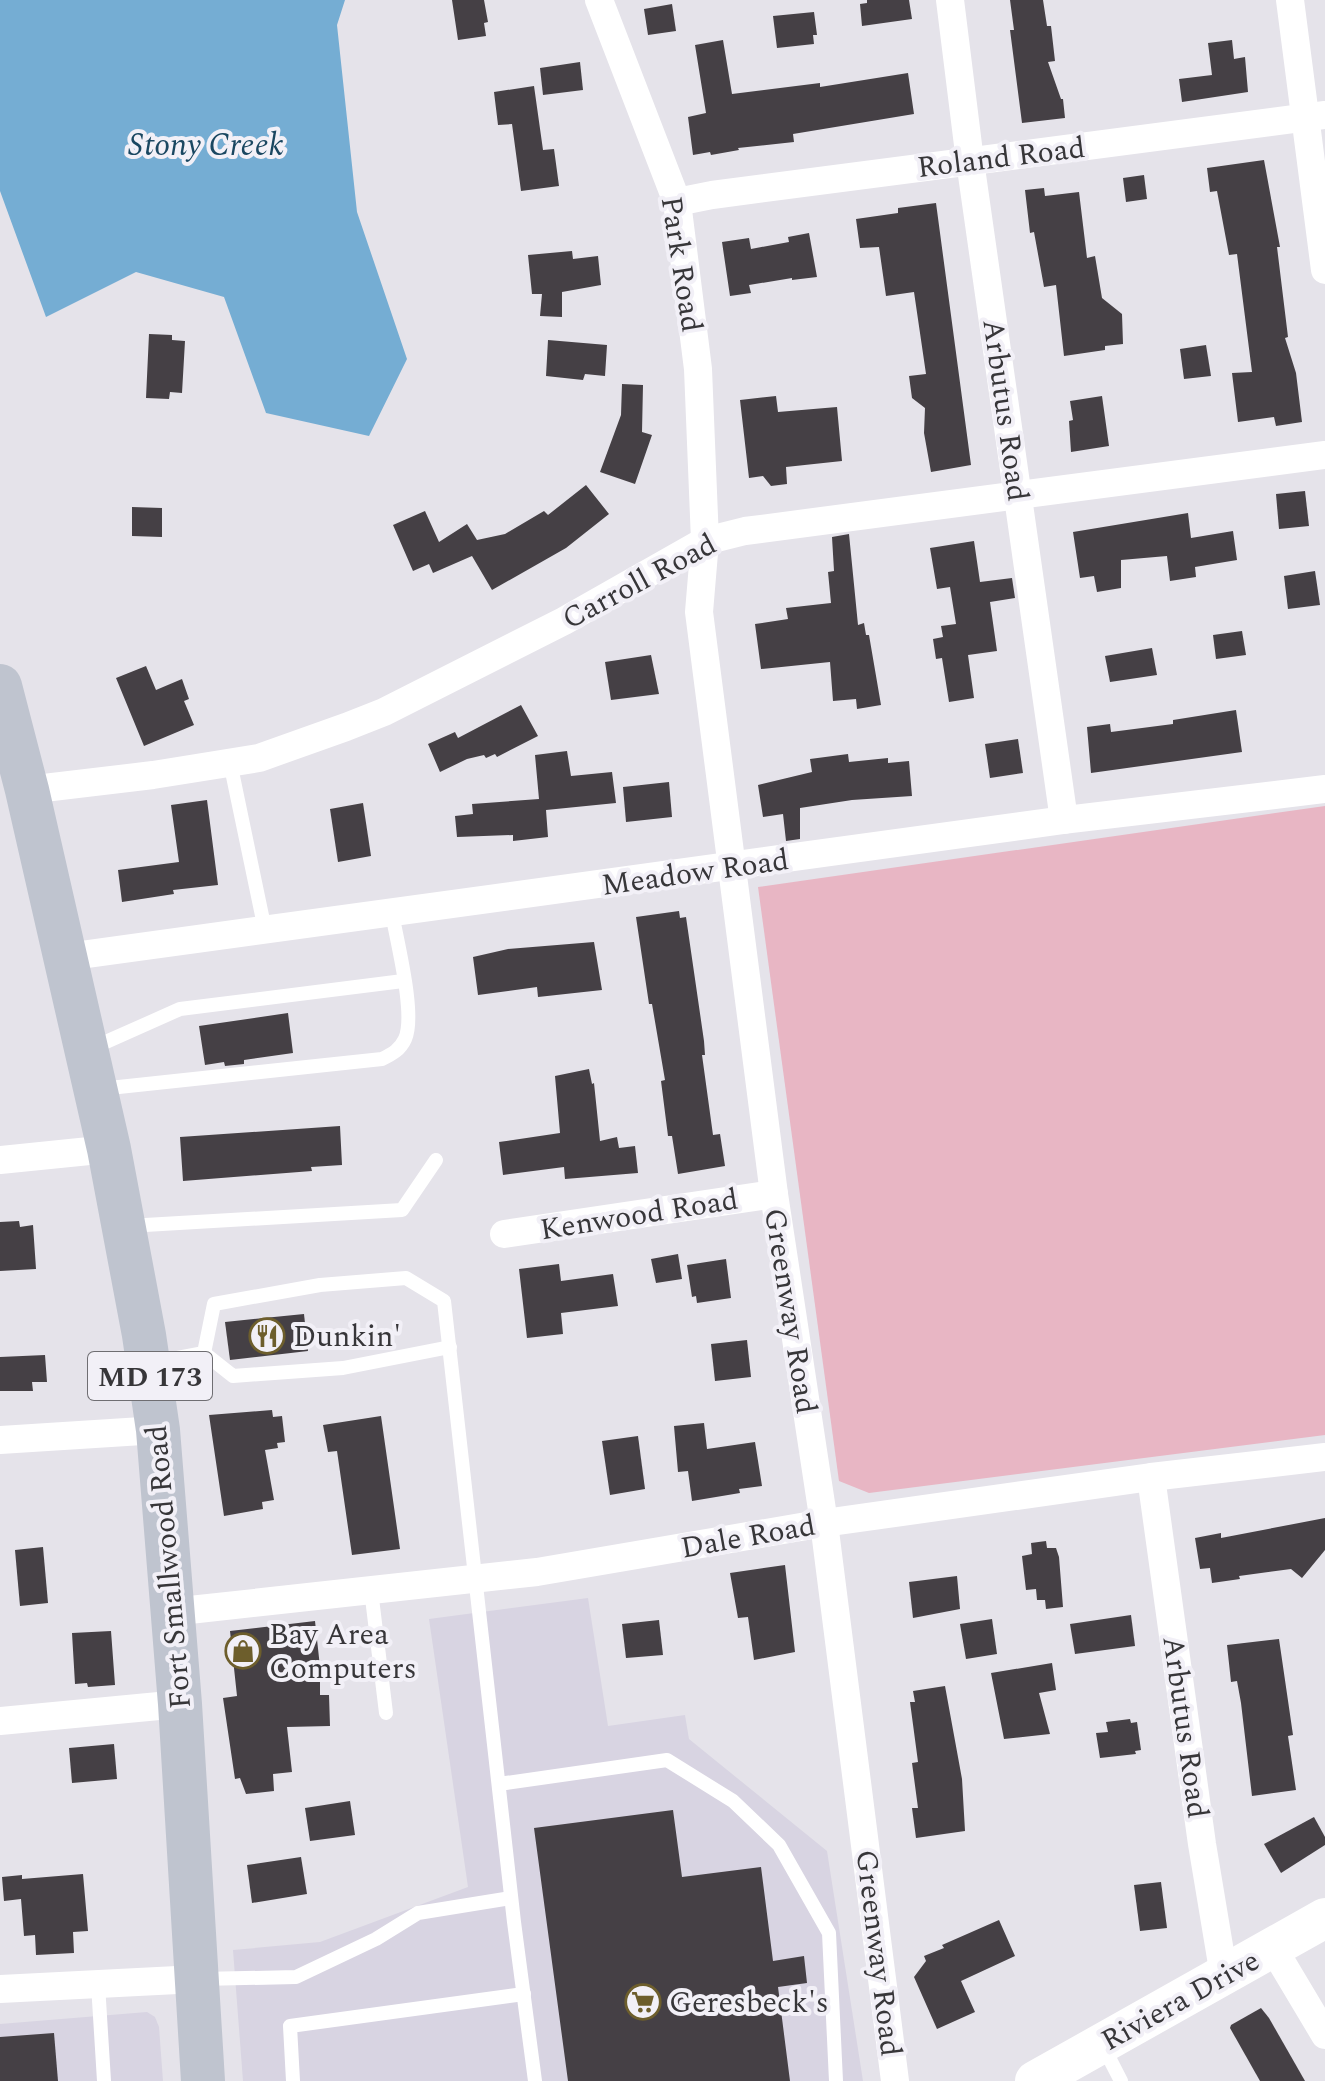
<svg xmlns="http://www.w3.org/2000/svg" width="1325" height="2081" font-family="Spectral,serif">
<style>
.built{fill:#d8d4e2}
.green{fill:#e8b6c4}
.water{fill:#75add3}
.building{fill:#454045}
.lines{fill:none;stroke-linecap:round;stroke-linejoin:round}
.lane{stroke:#fff;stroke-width:14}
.street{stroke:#fff;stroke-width:28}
.secondary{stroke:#fff;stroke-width:40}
.primary{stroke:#bfc4cf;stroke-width:44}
.labels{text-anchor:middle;stroke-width:8;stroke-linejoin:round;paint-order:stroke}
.shield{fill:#f2f0f7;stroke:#6f6e72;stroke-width:2}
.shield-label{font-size:28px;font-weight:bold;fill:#373639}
.street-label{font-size:30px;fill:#373639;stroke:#f2f0f7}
.poi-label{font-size:30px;fill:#373639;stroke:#f2f0f7;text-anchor:start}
.water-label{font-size:32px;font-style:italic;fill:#1a4761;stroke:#f2f0f7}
</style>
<rect width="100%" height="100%" fill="#e5e3ea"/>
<g class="built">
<path d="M588,1598L608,1726L685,1715L689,1739L827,1851L863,2081H243L233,1950L320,1942L468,1887L429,1619Z"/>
<path d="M147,2012L155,2017L159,2027L163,2081H0V2024Z"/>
</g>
<path class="green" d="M1325,806V1435L869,1493L839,1481L758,887Z"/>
<path class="water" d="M0,0H345L337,25L357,212L407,359L369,436L266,413L224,297L136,272L46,317L0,191Z"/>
<g class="building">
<path d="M452,0H484L488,22L484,23L486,36L458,40Z"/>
<path d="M867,0H909L912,19L862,26L860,4L867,3Z"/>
<path d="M1010,0H1043L1047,26H1051L1055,61L1048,62L1061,99H1063L1065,118L1022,123L1010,30H1014Z"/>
<path d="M672,4L676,31L648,35L644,9Z"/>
<path d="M814,12L817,35H813L814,44L777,48L773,16Z"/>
<path d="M723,40L732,94L820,83V87L908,73L914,114L793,134L794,142L738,148L739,150L711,155L710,152L693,155L688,117L706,113L695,45Z"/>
<path d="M1232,40L1234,59L1245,57L1248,92L1182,102L1179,79L1212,75L1208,43Z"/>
<path d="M580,62L583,90L543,95L540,68Z"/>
<path d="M534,86L543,150L554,149L559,186L521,191L512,124L498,125L494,92Z"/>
<path d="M1264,160L1280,247H1277L1288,337L1285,338L1296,373L1302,422L1276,426L1274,417L1238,422L1232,373L1252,372L1237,254L1229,255L1217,191L1210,192L1207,168Z"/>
<path d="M1144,175L1147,199L1126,202L1123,178Z"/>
<path d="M1044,188L1045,196L1079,192L1087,258L1095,256L1102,298L1122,314L1123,344L1105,346V350L1064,356L1056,285L1044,287L1034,232L1030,233L1025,190Z"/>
<path d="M936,203L971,465L931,472L924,433L925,408L912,398L909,376L926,374L914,292L886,296L879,247L860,248L856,219L898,213V208Z"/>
<path d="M809,233L817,277L792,280V278L749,285L751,293L730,296L722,242L749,238L751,249L789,242L788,237Z"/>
<path d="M572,251L573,259L598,256L601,285L562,292V317L540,316L542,294H532L528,255Z"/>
<path d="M149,334L172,335V340L185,341L182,393L170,392L169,399L146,398Z"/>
<path d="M548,340L607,345L605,376L585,374L583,380L546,376Z"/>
<path d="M1206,345L1211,376L1184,379L1180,349Z"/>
<path d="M622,384L643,385L642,432L652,435L635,484L600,472L621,415Z"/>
<path d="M776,396L778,412L837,407L842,461L786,467L787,484L771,486L763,476L749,478L740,400Z"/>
<path d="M1102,396L1109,446L1071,452L1069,421L1073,420L1070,401Z"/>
<path d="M586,485L609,514L566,548L492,590L472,556L433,573L429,564L413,571L393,525L425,511L439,542L467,524L477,540L505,534L544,511L548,515Z"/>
<path d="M1305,491L1309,526L1279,529L1276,494Z"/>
<path d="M132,507L162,508V537L132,536Z"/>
<path d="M1188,513L1191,538L1233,531L1237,560L1195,567L1196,577L1170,581L1167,556L1121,560V588L1097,592L1094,576L1080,578L1073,532Z"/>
<path d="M849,534L858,625L864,623L866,635H869L881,705L857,709L856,699L833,701L830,662L761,669L755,624L788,619L786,608L831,603L828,572L834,571L832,537Z"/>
<path d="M974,541L980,582L1012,578L1015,598L990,602L997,651L968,655L974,698L949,702L942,658L936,659L933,639L943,637L941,626L956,624L950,587L937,589L930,548Z"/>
<path d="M1315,571L1320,605L1288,609L1284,576Z"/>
<path d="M1242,631L1246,655L1216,659L1213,635Z"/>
<path d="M1152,648L1157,675L1110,682L1105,656Z"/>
<path d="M651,655L659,694L611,700L605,662Z"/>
<path d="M146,666L156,690L182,679L189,699L184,701L194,725L144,746L116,678Z"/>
<path d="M521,705L538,736L497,757L495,754L486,758L484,755L467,759L440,772L428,744L455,732L458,738Z"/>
<path d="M1236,710L1242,752L1091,773L1087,727L1110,724L1111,732L1173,724V720Z"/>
<path d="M1018,739L1023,773L990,778L985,744Z"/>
<path d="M567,751L571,776L612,772L616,803L546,810L548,837L513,841V835L457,837L455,816L473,814L472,804L539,799L535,755Z"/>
<path d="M848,754L849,762L888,758V763L909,761L912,796L852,800L800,808V839L786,841L783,814L763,817L758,785L812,772L810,759Z"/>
<path d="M669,782L672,817L626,822L623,787Z"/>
<path d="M207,800L218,885L173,890L174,894L122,902L118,870L179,862L171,805Z"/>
<path d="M363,803L371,856L338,862L330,809Z"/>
<path d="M679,911L680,918L686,917L704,1041L705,1055H702L713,1135L720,1134L725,1166L678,1174L672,1136H668L661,1081L665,1080L652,1004H649L636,917Z"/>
<path d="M594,942L602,990L538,997L537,987L478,995L473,957L508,949Z"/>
<path d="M288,1013L293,1053L244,1060V1064L225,1066L224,1062L205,1065L199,1026Z"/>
<path d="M589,1069L592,1084L594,1083L600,1141L617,1137L619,1148L635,1146L638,1173L565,1179L564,1167L503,1175L499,1142L560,1133L555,1076Z"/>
<path d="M340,1126L342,1165L311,1167L312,1171L183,1181L180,1137Z"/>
<path d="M19,1221L20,1227L33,1225L36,1269L0,1271V1222Z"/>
<path d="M678,1254L682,1279L656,1283L651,1259Z"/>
<path d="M726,1259L731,1298L697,1303L696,1296L692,1297L687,1265Z"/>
<path d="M559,1264L561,1281L613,1274L618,1306L561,1313L563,1334L527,1338L519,1269Z"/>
<path d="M304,1314L308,1351L230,1360L225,1322Z"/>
<path d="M747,1340L751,1377L715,1381L711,1344Z"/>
<path d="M45,1355L47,1382H32L33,1391H0V1357Z"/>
<path d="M272,1410L273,1417L282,1416L285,1442L277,1443L278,1448L265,1450L274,1500L262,1502L263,1509L224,1516L209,1415Z"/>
<path d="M381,1416L400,1549L352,1555L337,1451L328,1452L323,1425Z"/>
<path d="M704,1423L707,1449L755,1442L762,1486L739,1489L740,1493L692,1501L688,1471L678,1472L674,1426Z"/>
<path d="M638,1436L645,1489L610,1495L602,1441Z"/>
<path d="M1325,1518V1550L1302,1578L1291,1569L1239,1576L1240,1579L1212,1583L1210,1568L1200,1569L1195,1538L1221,1533V1538Z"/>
<path d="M1046,1541L1047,1548H1056L1059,1557L1063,1607L1046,1609L1045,1600H1037L1036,1589L1026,1590L1022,1556L1032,1554L1031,1543Z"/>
<path d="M43,1547L48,1603L20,1606L15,1550Z"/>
<path d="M785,1565L795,1652L754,1660L748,1617L738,1618L730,1573Z"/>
<path d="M957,1576L960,1609L913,1618L909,1582Z"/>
<path d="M1131,1615L1135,1646L1075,1654L1070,1624Z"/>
<path d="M992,1619L997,1654L966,1659L960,1624Z"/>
<path d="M659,1620L663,1655L626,1658L622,1624Z"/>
<path d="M315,1621L320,1667V1695H329L330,1726L287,1727L292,1772L273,1774L274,1791L246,1794L240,1778L235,1779L223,1698L237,1696L230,1631Z"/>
<path d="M111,1631L115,1685L88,1687L87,1683L75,1684L72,1633Z"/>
<path d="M1279,1639L1293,1735L1288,1736L1296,1790L1252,1796L1241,1703L1237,1681L1231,1682L1227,1645Z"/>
<path d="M1052,1663L1056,1690L1039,1693L1050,1734L1004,1739L991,1673Z"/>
<path d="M945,1686L962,1779L965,1831L916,1838L912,1808H918L912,1763L918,1762L910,1702H915L913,1691Z"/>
<path d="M1130,1719L1131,1723L1137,1722L1141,1750L1135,1751L1136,1754L1100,1758L1096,1733L1108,1732L1106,1722Z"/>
<path d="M114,1744L117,1779L72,1783L69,1748Z"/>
<path d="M350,1801L355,1835L310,1841L305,1808Z"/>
<path d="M673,1810L682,1877L761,1867L773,1961L804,1956L807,1983L778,1987L790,2081H568L534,1828Z"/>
<path d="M1314,1817L1325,1837V1845L1281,1873L1264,1844Z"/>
<path d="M301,1857L307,1894L252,1903L247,1865Z"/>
<path d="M83,1874L88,1931L73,1932L74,1953L36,1955L35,1935L24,1936L21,1899L4,1901L2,1877L22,1875V1879Z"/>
<path d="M1161,1882L1167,1928L1140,1931L1134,1885Z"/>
<path d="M999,1920L1015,1956L961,1981L975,2012L937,2029L914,1977L926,1961L924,1956L944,1948L942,1945Z"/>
<path d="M1261,2008L1269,2018L1305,2081H1260L1230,2028L1231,2025Z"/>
<path d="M54,2033L58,2081H0V2037Z"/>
</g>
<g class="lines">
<g class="lane">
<path d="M230,762L265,930"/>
<path d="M90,1049L180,1009L403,981"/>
<path d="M100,1089L382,1059C392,1054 400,1050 405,1039C416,1015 397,942 392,913"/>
<path d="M128,1226L402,1210L436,1160"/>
<path d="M204,1353L233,1376L343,1368L450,1347"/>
<path d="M151,1363L204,1353L214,1304L320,1285L406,1278L444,1301L514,1922L535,2081"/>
<path d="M371,1590L386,1713"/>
<path d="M499,1784L667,1760L733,1801L779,1845L829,1933L836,2081"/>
<path d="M201,1979L296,1977L376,1939L418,1913L511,1898"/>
<path d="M98,1984L104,2081"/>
<path d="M1102,2044L1121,2081"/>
<path d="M293,2081L290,2026L524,1994"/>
</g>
<g class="street">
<path d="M599,0L677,202L698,369L705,541L699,612L774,1194L824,1523L895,2081"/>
<path d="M950,0L970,161L1064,820"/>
<path d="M1290,0L1325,270"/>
<path d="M677,202L712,195L1325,115"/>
<path d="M27,790L153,775L259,758L346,727L384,712L564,621L705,541L745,531L1325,455"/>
<path d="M66,957L1064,820L1325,789"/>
<path d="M0,1160L109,1149"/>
<path d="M504,1234L774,1194"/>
<path d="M0,1440L158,1430"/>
<path d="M1151,1477L1202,1844L1224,1976"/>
<path d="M171,1612L537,1572L824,1523L1151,1477L1325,1457"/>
<path d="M0,1721L180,1704"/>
<path d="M1273,1948L1325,2035"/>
<path d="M0,1989L197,1979"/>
</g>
<path class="secondary" d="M1035,2081L1325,1918"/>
<path class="primary" d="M0,686L27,790L109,1149L144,1335L158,1430L180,1704L203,2081"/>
</g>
<defs>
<symbol id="restaurant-ring" viewBox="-11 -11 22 22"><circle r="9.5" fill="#f2f0f7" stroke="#6d5e2c" stroke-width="1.5"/><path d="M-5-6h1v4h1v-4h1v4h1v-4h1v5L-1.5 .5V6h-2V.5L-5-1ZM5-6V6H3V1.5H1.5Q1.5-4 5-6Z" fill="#6d5e2c"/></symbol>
<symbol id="shop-ring" viewBox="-11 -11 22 22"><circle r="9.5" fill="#f2f0f7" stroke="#6d5e2c" stroke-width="1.5"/><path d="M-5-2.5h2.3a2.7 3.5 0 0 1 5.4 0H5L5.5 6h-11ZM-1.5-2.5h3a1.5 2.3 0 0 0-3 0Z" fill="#6d5e2c"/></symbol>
<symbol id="supermarket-ring" viewBox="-11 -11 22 22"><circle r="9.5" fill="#f2f0f7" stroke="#6d5e2c" stroke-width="1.5"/><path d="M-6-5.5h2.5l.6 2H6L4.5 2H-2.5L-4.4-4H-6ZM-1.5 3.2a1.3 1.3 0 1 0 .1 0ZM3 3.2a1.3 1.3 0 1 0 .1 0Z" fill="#6d5e2c"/></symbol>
</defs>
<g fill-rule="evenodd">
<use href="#restaurant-ring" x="247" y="1316" width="40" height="40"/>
<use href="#shop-ring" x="223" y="1631" width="40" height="40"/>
<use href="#supermarket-ring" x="623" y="1982" width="40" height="40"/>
</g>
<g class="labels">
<rect class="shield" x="88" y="1352" width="124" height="48" rx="6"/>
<g class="shield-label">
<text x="150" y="1386">MD 173</text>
</g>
<g class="street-label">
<text transform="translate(1001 157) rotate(-7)" y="10">Roland Road</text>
<text transform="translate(682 264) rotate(81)" y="10">Park Road</text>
<text transform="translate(1006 410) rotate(82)" y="10">Arbutus Road</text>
<text transform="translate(639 581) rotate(-28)" y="10">Carroll Road</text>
<text transform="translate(695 872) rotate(-8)" y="10">Meadow Road</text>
<text transform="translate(639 1214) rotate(-9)" y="10">Kenwood Road</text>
<text transform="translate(791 1311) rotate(81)" y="10">Greenway Road</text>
<text transform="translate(748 1536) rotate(-10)" y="10">Dale Road</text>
<text transform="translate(168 1567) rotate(-95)" y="10">Fort Smallwood Road</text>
<text transform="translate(1186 1727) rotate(82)" y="10">Arbutus Road</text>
<text transform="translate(879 1953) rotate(83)" y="10">Greenway Road</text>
<text transform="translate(1180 2000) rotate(-29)" y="10">Riviera Drive</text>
</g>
<g class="poi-label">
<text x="293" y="1346">Dunkin'</text>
<text x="269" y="1644">Bay Area<tspan x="269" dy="34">Computers</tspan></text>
<text x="669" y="2012">Geresbeck's</text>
</g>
<g class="water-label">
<text x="206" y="155">Stony Creek</text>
</g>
</g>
</svg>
